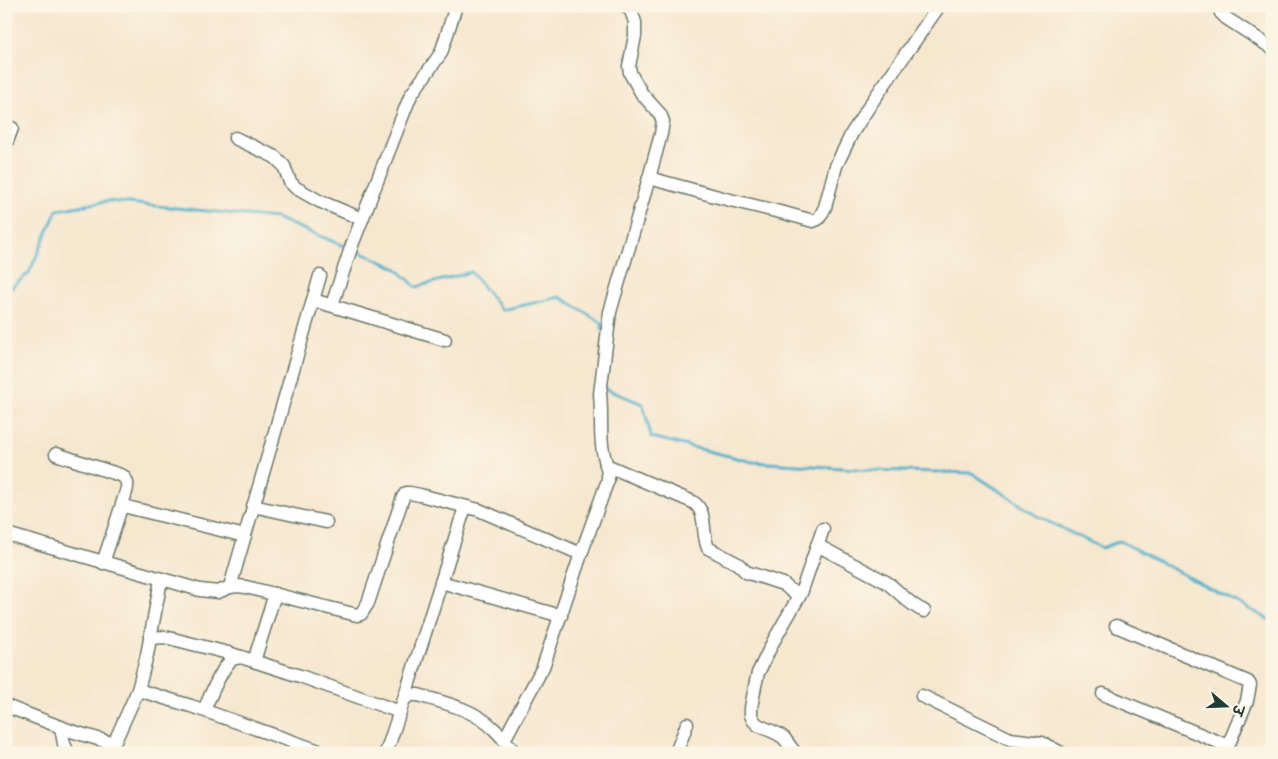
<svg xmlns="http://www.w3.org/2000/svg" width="1278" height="759" font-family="'Indie Flower','Playpen Sans Deva',sans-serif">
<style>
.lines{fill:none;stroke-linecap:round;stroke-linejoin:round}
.stream{stroke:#4cb0cb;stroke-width:3}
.minor-casing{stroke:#6a786a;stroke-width:15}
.minor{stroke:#fff;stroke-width:12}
</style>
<rect width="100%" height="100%" fill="#fcf5e5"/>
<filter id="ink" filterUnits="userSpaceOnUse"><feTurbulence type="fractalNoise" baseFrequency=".02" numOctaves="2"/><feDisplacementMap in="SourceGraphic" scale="10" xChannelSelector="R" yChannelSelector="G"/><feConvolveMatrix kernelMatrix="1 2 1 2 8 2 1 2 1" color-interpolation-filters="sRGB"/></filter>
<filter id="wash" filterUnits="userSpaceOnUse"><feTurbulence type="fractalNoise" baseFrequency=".0096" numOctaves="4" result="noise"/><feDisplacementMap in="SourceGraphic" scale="20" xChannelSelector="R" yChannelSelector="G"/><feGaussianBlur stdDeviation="1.12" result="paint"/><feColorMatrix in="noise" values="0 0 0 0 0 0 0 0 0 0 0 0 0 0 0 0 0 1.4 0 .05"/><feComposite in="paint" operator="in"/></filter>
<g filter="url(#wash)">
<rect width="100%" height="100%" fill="#f6e7cf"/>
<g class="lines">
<g class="stream">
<path d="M355,250L396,268L416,287L471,272L502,310L560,297L602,323V330"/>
<path d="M6,292L29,273L57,210L108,201L276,218L349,248"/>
<path d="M603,388L643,404L651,437L753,462L872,470L972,473L1039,517L1102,548L1120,541L1272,621"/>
</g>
</g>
</g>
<g filter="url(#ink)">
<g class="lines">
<defs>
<g id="minor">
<path d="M1219,6L1221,13L1226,18L1272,48"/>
<path d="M235,138L275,157L284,166L290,182L296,188L319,201L362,219"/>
<path d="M6,144L12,128"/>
<path d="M649,178L726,199L784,213L813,221L818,219L821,215L825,207L836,166L852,133L872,102L939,6"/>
<path d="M313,300L445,340"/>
<path d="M332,305L352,245L408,102L411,95L441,53L456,6"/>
<path d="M56,454L123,476C128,482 128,485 126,492L103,563"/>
<path d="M606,465L693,502C708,512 701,532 708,548L738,564L746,572L783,584L799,597"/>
<path d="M123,506L245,536"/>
<path d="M253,506L326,522"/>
<path d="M6,535H10L200,590L218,592L230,587L237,586L246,587L357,615L361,614L368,603L403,497L406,493H410L420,495L479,510L581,554"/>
<path d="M817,545L886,582C899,591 909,605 924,611"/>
<path d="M441,582L561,616"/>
<path d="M230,587L320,276"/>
<path d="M1116,626L1248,682L1250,685L1247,701L1225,753"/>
<path d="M150,638L165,637L228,653L241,657"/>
<path d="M254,661L275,594"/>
<path d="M138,690L191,706L325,753"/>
<path d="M1103,694L1228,746"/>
<path d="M922,696L1010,739L1042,743L1061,753"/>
<path d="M404,699L465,507"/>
<path d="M6,706L71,731L108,742L111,743L115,741L138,690L147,655L161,580"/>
<path d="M204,710C209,699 223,664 233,659C235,658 238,658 241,657L300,676L400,712"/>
<path d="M61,727L64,744L68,753"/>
<path d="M504,740L543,667L581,554L608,480C609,468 603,457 602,445C600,428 602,411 600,394L610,312L649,178L661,134L663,121L660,114L642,94L630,73L629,66L635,36V22L631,11L626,6"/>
<path d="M386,753L404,699L411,695H418C445,703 474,709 494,729C502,736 508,745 515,753"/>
<path d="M676,753L687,724"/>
<path d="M795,753L784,738L778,734L758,725L753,720L751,715V708L755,686L758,673L773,642L801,593L823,529"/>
</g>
</defs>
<use href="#minor" class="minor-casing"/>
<use href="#minor" class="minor"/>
</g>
</g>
<rect width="1278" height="759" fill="none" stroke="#fcf5e5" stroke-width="25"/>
<g transform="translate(1226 706) rotate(109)" stroke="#fcf5e5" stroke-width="4" paint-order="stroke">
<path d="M0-4L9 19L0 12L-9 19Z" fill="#1f3d34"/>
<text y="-8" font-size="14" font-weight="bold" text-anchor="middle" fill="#1f3d34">उ</text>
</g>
</svg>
